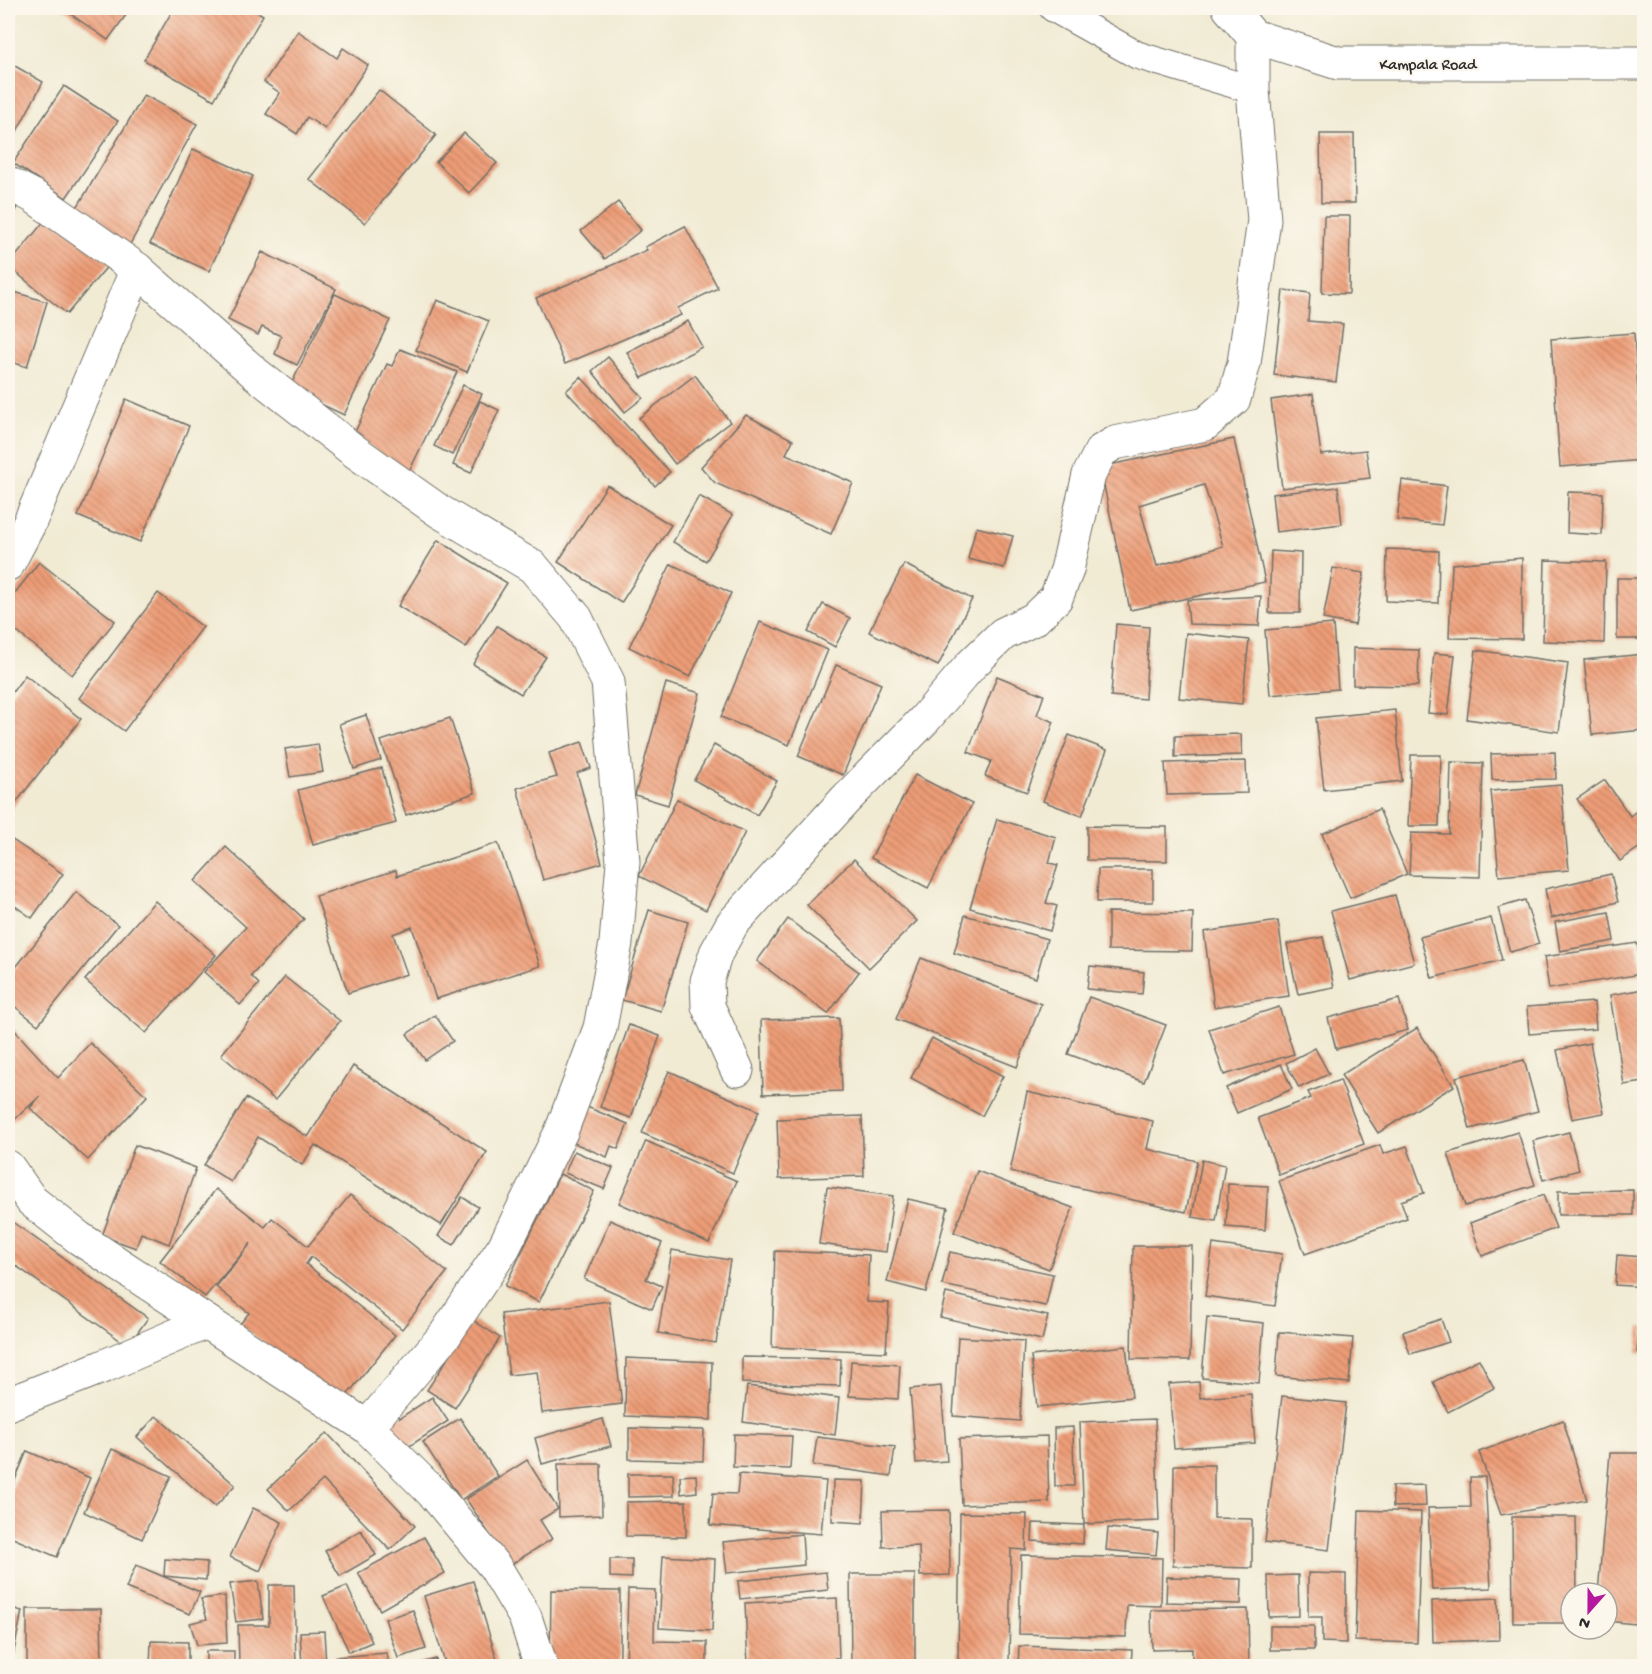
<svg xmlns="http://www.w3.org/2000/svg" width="1652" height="1674" font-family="'Gochi Hand',sans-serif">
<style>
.building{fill:url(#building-back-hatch);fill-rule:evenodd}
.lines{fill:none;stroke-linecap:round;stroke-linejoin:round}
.service-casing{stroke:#706e66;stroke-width:29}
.minor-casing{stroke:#706e66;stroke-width:35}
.service{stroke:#fff;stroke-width:27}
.minor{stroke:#fff;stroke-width:33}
.labels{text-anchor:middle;stroke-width:4.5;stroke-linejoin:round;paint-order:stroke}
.street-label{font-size:16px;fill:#2b2b2b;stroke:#fbf7ec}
</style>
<defs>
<pattern id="building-back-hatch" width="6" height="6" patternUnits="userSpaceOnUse" patternTransform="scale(1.5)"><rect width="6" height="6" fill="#ee9d77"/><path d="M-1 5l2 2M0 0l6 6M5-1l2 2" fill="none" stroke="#c18062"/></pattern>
</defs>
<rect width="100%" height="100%" fill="#fbf7ec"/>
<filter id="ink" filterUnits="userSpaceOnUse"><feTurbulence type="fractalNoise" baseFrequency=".0167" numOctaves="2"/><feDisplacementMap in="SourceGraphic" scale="12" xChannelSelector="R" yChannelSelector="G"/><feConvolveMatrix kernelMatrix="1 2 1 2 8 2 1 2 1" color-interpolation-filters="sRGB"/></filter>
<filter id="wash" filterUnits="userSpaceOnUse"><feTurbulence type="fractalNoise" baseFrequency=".008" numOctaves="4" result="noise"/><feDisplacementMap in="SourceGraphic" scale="24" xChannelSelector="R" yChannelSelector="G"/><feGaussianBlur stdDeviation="1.35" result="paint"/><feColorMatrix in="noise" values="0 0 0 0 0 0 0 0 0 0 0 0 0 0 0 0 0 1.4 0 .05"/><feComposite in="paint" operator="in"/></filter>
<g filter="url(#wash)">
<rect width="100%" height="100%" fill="#f1ebd4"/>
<g id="blocks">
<g class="building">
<path d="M62,8H89L91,9L92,8H131L108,40Z"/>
<path d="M174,8H251L263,15L214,100L144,60Z"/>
<path d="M298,31L337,58L343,48L368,65L325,129L307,117L297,134L266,114L280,93L264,82Z"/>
<path d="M8,62L43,82L8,148Z"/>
<path d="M64,86L118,121L66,198L13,163Z"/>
<path d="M379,90L436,135L365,223L309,179Z"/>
<path d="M144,95L197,124L129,246L72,216Z"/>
<path d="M464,133L497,163L469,193L436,162Z"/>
<path d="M1320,134H1354L1355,203H1321Z"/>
<path d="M193,149L253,176L209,271L150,244Z"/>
<path d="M8,202L17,207L8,223Z"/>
<path d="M618,202L641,230L605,259L581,231Z"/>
<path d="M49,215L110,263L67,314L8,266Z"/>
<path d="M1324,216H1350L1349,294L1322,293Z"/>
<path d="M685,226L718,288L678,308L681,315L565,364L536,298L647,250L645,247Z"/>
<path d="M262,252L336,289L297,365L275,354L281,336L262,327L258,335L228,320Z"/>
<path d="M8,290L47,302L27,367L8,361Z"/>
<path d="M1283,290L1310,293L1308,321L1343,324L1336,382L1274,375Z"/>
<path d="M335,294L390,320L344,415L289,389Z"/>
<path d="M437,300L489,321L467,372L416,350Z"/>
<path d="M688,321L702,347L642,378L627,352Z"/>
<path d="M1634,333L1643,460L1560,467L1551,339Z"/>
<path d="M400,349L457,372L407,476L354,434L387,364L392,366Z"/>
<path d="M608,357L643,398L625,412L592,371Z"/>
<path d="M695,375L730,422L675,464L639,418Z"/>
<path d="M581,377L670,472L655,486L566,391Z"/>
<path d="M463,385L482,394L452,455L434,446Z"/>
<path d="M1313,394L1321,455L1366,450L1370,478L1282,488L1271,400Z"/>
<path d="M126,399L189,426L140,542L78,516Z"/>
<path d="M480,401L499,410L471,473L453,465Z"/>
<path d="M746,415L793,440L786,454L853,483L831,534L715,483L701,467Z"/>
<path d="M1234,439L1265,582L1130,610L1100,467ZM1204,485L1223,546L1157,566L1139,505Z"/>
<path d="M1402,480L1447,486L1442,525L1397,520Z"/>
<path d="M607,485L671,525L621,603L558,562Z"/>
<path d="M1338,487L1342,524L1276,532L1272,494Z"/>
<path d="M1568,492L1603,493L1602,535L1567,533Z"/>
<path d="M699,496L733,515L706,561L673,542Z"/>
<path d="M976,527L1013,536L1004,568L968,559Z"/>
<path d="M438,540L507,583L466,648L398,606Z"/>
<path d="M1387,549L1439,551L1438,603L1386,601Z"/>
<path d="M1271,551L1301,553L1300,613H1269Z"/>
<path d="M1522,558V639L1449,638L1452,564Z"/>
<path d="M1545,560L1606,562L1604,643L1543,641Z"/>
<path d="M39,562L115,621L72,675L8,625V602Z"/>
<path d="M671,564L731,593L690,677L629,647Z"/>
<path d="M904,564L972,599L938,666L869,632Z"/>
<path d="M1333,568L1364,573L1355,625L1323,619Z"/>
<rect x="1617" y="578" width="27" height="61"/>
<path d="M158,593L203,627L124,731L79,698Z"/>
<path d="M1261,596L1259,626L1189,624L1187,600Z"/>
<path d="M823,604L850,618L835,647L808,632Z"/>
<path d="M760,622L828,650L789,745L721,717Z"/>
<path d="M1116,624L1149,627L1145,699L1111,696Z"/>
<path d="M1333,624L1338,689L1270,695L1265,630Z"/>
<path d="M497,626L546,657L521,694L473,664Z"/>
<path d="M1186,633L1249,640L1242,704L1179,698Z"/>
<path d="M1353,648L1419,650L1418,686L1353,685Z"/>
<path d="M1476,650L1568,663L1559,732L1467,719Z"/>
<path d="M1434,653L1455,655L1448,715L1428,713Z"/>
<path d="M1644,654V730L1592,735L1584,660Z"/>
<path d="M836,665L881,684L843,775L798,756Z"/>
<path d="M25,675L81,719L8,813V698Z"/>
<path d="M997,676L1044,695L1037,715L1054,722L1027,792L985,776L991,761L968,752Z"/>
<path d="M666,683L700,693L668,805L635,795Z"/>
<path d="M1395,710L1402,781L1324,790L1316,718Z"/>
<path d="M366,715L381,760L354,769L339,724Z"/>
<path d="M450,718L475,793L406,815L381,741Z"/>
<path d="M1241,734L1242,755L1175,757V736Z"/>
<path d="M1069,735L1107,750L1082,816L1043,801Z"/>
<path d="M582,742L591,768L577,773L602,863L543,880L517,788L557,777L549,753Z"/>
<path d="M318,744L323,772L290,777L285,749Z"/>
<path d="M714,745L777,781L757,815L694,780Z"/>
<path d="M1555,752L1556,779L1492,780L1491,754Z"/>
<path d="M1411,755H1441L1439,826H1408Z"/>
<path d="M1246,761L1247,793L1167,795L1165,763Z"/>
<path d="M1451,762L1483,763L1480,877L1409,875L1411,833L1449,834Z"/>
<path d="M382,768L396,823L313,845L298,790Z"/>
<path d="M915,775L972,804L928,888L871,858Z"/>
<path d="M1605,780L1630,816L1644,805V844L1620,861L1577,799Z"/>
<path d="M1561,785L1569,870L1499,876L1491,791Z"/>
<path d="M677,799L745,832L706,910L639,876Z"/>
<path d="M1379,809L1407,874L1350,898L1322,834Z"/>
<path d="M997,819L1056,837L1049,863L1058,865L1046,903L1057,906L1050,931L970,908Z"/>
<path d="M1087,826L1167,827V861L1087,860Z"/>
<path d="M8,837L63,874L32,918L8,901Z"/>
<path d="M498,843L540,966L436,999L412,927L393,934L407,974L348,993L316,896L396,870L397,876Z"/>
<path d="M226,847L304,919L251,976L259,984L240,1005L204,972L246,927L195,881Z"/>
<path d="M854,859L917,921L869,968L807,905Z"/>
<path d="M1098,869H1153V902H1097Z"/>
<path d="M1611,874L1618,902L1551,918L1545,889Z"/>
<path d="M76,892L118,925L38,1025L8,1001V977Z"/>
<path d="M1395,895L1414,963L1350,980L1331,911Z"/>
<path d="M1525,900L1539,944L1510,952L1498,908Z"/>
<path d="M155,901L216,955L146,1033L85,980Z"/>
<path d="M649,910L688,922L661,1011L622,1000Z"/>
<path d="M1108,912L1193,913L1192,951L1108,950Z"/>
<path d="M1609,912L1614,941L1560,951L1555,922Z"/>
<path d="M965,915L1047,939L1036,978L954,953Z"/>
<path d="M1491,918L1502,960L1432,978L1420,937Z"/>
<path d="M788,919L859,972L828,1014L757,961Z"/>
<path d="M1278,921L1289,996L1214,1007L1204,932Z"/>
<path d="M1323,937L1334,987L1298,994L1287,944Z"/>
<path d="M1637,943L1642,974L1549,989L1544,957Z"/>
<path d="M921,958L1041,1004L1017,1067L896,1019Z"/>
<path d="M1090,966L1144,972L1142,994L1087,989Z"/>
<path d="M285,977L340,1021L275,1100L221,1055Z"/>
<path d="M1644,989V1082L1624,1085L1610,995Z"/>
<path d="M1089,997L1166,1025L1144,1082L1068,1054Z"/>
<path d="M1399,999L1408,1030L1336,1049L1328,1018Z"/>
<path d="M1594,1002L1596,1029L1529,1034L1527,1007Z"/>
<path d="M1279,1007L1294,1054L1224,1075L1209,1029Z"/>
<path d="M435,1015L453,1041L425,1060L407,1034Z"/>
<path d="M839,1018L842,1091L763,1094L761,1020Z"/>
<path d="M8,1023L58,1078L90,1043L147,1096L88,1160L30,1108L40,1096L13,1121L8,1115Z"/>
<path d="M629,1025L660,1036L631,1118L600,1107Z"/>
<path d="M1417,1028L1454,1086L1378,1133L1341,1075Z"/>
<path d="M932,1038L1003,1076L982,1116L911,1078Z"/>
<path d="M1590,1043L1604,1113L1572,1119L1557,1050Z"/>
<path d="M1315,1048L1329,1074L1299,1088L1286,1063Z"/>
<path d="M1524,1060L1538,1111L1470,1129L1456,1077Z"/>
<path d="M1281,1064L1292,1089L1237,1113L1226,1088Z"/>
<path d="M353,1066L487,1152L441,1225L315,1145L302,1165L258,1137L231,1182L204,1165L246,1098L308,1137Z"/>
<path d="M669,1071L759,1111L733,1173L642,1133Z"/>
<path d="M1340,1080L1364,1144L1279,1175L1258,1118L1311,1098L1308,1092Z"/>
<path d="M1027,1092L1153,1121L1147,1149L1197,1161L1186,1212L1010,1172Z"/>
<path d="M582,1105L628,1124L618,1149L611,1146L607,1157L567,1140Z"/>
<path d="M862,1116L864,1176L779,1179L777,1119Z"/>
<path d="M1518,1132L1535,1185L1465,1206L1448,1153Z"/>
<path d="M1569,1132L1579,1170L1543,1180L1533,1141Z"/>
<path d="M646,1141L737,1181L709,1243L619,1203Z"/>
<path d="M135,1145L196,1168L169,1244L141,1233L136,1248L102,1236Z"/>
<path d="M1380,1145L1383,1154L1407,1146L1424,1193L1401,1201L1407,1218L1305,1254L1279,1181Z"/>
<path d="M574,1151L613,1168L604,1189L565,1173Z"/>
<path d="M1202,1160L1225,1165L1216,1221L1192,1217Z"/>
<path d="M977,1171L1073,1208L1049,1269L954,1232Z"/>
<path d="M560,1174L594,1191L539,1302L505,1286Z"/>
<path d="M1228,1184L1268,1186L1265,1230L1226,1227Z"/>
<path d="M827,1187L893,1196L886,1252L819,1244Z"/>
<path d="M216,1189L265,1227L272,1218L308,1246L350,1195L447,1272L402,1329L311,1257L306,1264L395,1335L341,1403L240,1324L249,1313L216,1287L251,1243L205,1297L160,1261Z"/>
<path d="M1633,1190V1215H1558V1191Z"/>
<path d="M1543,1195L1556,1228L1482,1256L1470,1223Z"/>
<path d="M462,1197L478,1207L454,1245L438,1236Z"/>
<path d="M908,1199L948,1208L926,1292L887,1282Z"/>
<path d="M610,1220L662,1243L646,1279L662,1286L652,1309L584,1279Z"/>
<path d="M11,1221L148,1318L128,1346L8,1260V1226Z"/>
<path d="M1213,1244L1282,1254L1275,1306L1205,1296Z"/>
<path d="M1133,1246H1192L1190,1360L1131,1359Z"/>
<path d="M672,1250L730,1260L716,1343L658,1333Z"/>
<path d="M775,1251L869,1255L867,1302L889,1303L886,1352L772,1347Z"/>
<path d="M950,1252L1053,1274L1046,1306L942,1285Z"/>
<path d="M1617,1255L1644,1257V1287L1615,1285Z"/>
<path d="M946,1293L1048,1316L1042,1340L940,1317Z"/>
<path d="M609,1301L622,1404L542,1413L537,1372L509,1375L501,1314Z"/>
<path d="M1207,1317L1264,1323L1259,1383L1202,1378Z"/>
<path d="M1441,1319L1449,1342L1410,1354L1403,1332Z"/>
<path d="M473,1320L500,1338L455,1408L427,1390Z"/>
<path d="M1640,1327L1644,1328V1353L1637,1352Z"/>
<path d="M1279,1332L1353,1338L1349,1383L1276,1376Z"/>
<path d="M958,1337L1024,1341L1020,1421L953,1416Z"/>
<path d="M1126,1346L1132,1397L1037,1407L1031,1356Z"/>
<path d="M742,1357L841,1359L840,1386L742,1383Z"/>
<path d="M626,1358L712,1362L711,1420L625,1416Z"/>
<path d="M1479,1359L1494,1388L1448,1412L1433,1382Z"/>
<path d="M851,1361L900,1365L898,1399L849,1396Z"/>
<path d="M1199,1382L1200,1398L1251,1394L1255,1443L1174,1448L1169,1384Z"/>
<path d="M747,1386L839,1398L835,1435L743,1422Z"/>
<path d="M941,1386L947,1461L916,1463L910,1389Z"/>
<path d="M1282,1396L1346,1403L1329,1550L1265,1542Z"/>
<path d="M432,1397L448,1421L402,1451L381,1420L395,1410L400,1418Z"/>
<path d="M156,1416L235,1485L215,1507L137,1437Z"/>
<path d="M460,1418L498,1476L461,1500L423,1442Z"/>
<path d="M603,1419L611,1446L542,1464L535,1438Z"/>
<path d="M1155,1419L1159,1521L1084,1524L1080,1422Z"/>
<path d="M1563,1420L1587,1500L1501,1515L1479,1452Z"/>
<path d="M1073,1427L1074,1486H1055L1054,1428Z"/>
<path d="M629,1428L704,1430L703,1461L629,1459Z"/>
<path d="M327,1433L415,1526L390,1550L323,1480L289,1511L268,1489Z"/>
<path d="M734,1434L792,1436L790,1469L733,1467Z"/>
<path d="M1047,1436L1049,1502L962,1505L959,1439Z"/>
<path d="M817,1437L895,1447L891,1476L813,1465Z"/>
<path d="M112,1449L171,1476L142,1539L84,1512Z"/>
<path d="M27,1451L90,1478L57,1557L8,1536V1497Z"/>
<path d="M1610,1453H1644V1625L1607,1621V1593H1598Z"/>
<path d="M527,1460L558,1509L540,1520L552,1539L510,1565L466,1499Z"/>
<path d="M558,1464H601L602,1515L559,1517Z"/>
<path d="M1174,1465H1214V1518L1252,1519V1568L1173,1566Z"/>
<path d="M628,1474H673L674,1496L628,1497Z"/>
<path d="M739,1474L826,1481L821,1534L710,1525L713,1493L737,1494Z"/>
<path d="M696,1475L697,1492L681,1494L680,1476Z"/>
<path d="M1470,1477H1485L1491,1588L1432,1590L1428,1508L1471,1507Z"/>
<path d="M833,1480L865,1481L863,1523L832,1521Z"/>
<path d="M1425,1485L1426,1506L1393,1507L1392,1486Z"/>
<path d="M686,1501V1537L626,1536V1502Z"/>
<path d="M253,1508L282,1522L260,1571L230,1557Z"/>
<path d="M949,1510L950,1575L920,1576L919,1546L883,1547L882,1511Z"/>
<path d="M1359,1510L1421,1512L1417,1643L1355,1641Z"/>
<path d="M960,1513L1027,1514L1026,1550L1011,1549L1009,1663L958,1662Z"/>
<path d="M1512,1517H1576L1577,1593H1571V1623H1513Z"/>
<path d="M1033,1523L1084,1525L1083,1544L1032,1541Z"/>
<path d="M1108,1528L1158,1533L1156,1555L1106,1550Z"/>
<path d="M361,1530L376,1555L340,1576L325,1551Z"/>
<path d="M802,1534L804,1565L727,1573L723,1542Z"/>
<path d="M424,1537L445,1573L380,1610L358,1573Z"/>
<path d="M1021,1555L1162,1558L1161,1606L1127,1605L1126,1637L1019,1634Z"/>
<path d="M663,1556L715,1559L712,1631L659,1628Z"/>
<path d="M165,1559L207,1562L206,1580L164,1576Z"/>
<path d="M610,1559H632V1578L610,1577Z"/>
<path d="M136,1565L200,1592L190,1614L126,1588Z"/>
<path d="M826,1572L828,1590L740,1599L738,1581Z"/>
<path d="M1308,1573L1346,1574V1643L1322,1642V1617H1308Z"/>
<path d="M850,1574H915V1666H851Z"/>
<path d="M1298,1575L1299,1616L1269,1617L1268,1576Z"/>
<path d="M1167,1577L1242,1579L1241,1604L1166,1602Z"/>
<path d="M258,1581L263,1619L236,1622L230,1584Z"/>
<path d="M473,1581L499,1666H446L424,1596Z"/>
<path d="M269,1585H294L296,1666H239L238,1625H269Z"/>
<path d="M347,1586L372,1642L349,1652L323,1596Z"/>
<path d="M628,1589L655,1590L654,1641L707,1642V1666H626Z"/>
<path d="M551,1590L620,1591V1666H550Z"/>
<path d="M225,1596L227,1643L197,1645L190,1623L207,1619L201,1599Z"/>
<path d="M837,1598L839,1658H835V1666H748L745,1603Z"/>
<path d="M1498,1598L1499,1640L1433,1642L1432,1601Z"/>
<path d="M8,1607L22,1611L11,1666H8Z"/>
<path d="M27,1609H101L102,1666H27Z"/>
<path d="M1248,1609L1249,1666H1192V1649L1152,1650L1151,1610Z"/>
<path d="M413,1610L426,1649L398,1658L385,1619Z"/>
<rect x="1270" y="1626" width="44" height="24"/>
<path d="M324,1631L326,1666H302L300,1632Z"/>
<path d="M151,1641L188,1642V1666H150Z"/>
<path d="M1019,1646L1132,1650L1131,1666H1018Z"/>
<rect x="206" y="1651" width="28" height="15"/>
<path d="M387,1653L389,1666H336L335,1657Z"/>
<path d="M436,1659L438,1666H410Z"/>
</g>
</g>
</g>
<g filter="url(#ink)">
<use href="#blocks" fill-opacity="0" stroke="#706e66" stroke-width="1.5"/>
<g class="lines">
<defs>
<path id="service" d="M1053,8L1137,55L1253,90"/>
<g id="minor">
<path d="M1229,8L1253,36L1338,63H1644"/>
<path d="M8,183L33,196L137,269L256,374L353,450L439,511L533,567L576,618L608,682L623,862L616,943L600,1028L561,1132L504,1247L445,1335L367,1427"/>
<path d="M8,564L29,524L137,269"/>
<path d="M737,1070L708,1006L707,981L716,953L732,924L845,800L924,720L971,665L1003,634L1034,619L1056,598L1067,570L1089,475L1101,451L1115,443L1205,424L1234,399L1244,363L1264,220L1253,90V36"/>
<path d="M8,1167L32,1201L79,1238L367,1427L436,1496L495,1567L525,1617L541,1666"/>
<path d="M8,1404L102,1367L207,1322"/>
</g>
</defs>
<use href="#service" class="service-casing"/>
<use href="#minor" class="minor-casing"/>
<use href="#service" class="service"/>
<use href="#minor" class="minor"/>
</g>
</g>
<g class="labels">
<g class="street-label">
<text x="1428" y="69">Kampala Road</text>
</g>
</g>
<rect width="1652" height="1674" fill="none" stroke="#fbf7ec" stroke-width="30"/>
<g transform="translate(1589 1611) rotate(201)"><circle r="28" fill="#fbf7ec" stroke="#a8a59f" stroke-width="1.5"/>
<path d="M0-4.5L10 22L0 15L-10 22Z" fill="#b5179e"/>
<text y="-9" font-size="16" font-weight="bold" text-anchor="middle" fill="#2b2b2b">N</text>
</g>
</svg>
